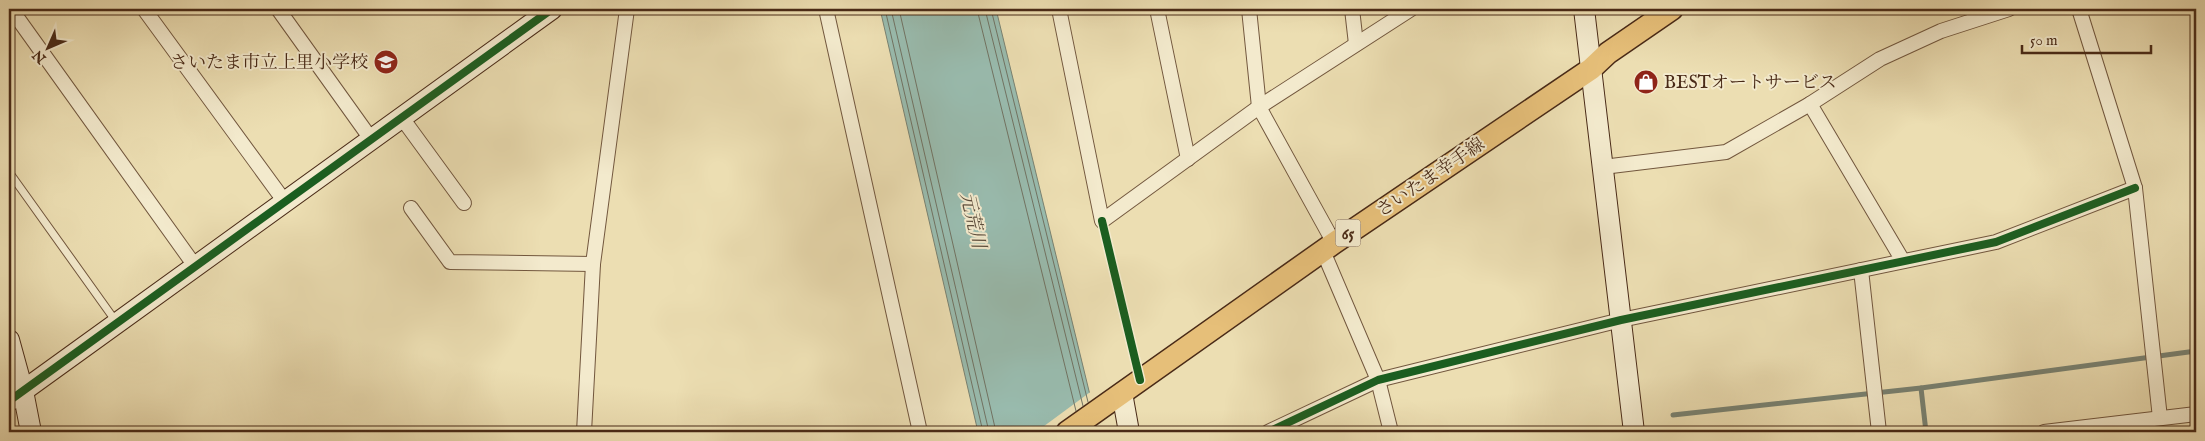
<svg xmlns="http://www.w3.org/2000/svg" width="2205" height="441" font-family="'IM FELL English','Noto Serif JP',serif">
<style>
.water{fill:#99bcaf;stroke:#798272}
.pier{fill:#ecdeb2}
.lines{fill:none;stroke-linecap:round;stroke-linejoin:round}
.shore{stroke:#717363;stroke-width:1}
.stream{stroke:#798272;stroke-width:5}
.lane-casing{stroke:#72573e;stroke-width:9}
.street-casing{stroke:#72573e;stroke-width:16}
.secondary-casing{stroke:#492a17;stroke-width:22}
.primary-casing{stroke:#492a17;stroke-width:24}
.lane{stroke:#f3eacd;stroke-width:7}
.street{stroke:#f3eacd;stroke-width:14}
.secondary{stroke:#f3eacd;stroke-width:20}
.primary{stroke:#e6bf79;stroke-width:21}
.cycleway-casing{stroke:#f3eacd;stroke-width:11}
.cycleway{stroke:#1b5e20;stroke-width:8}
.labels{text-anchor:middle;stroke-width:4;stroke-linejoin:round;paint-order:stroke}
.shield{fill:#f3eacd;stroke:#7c644e;stroke-width:1}
.shield-label{font-size:16px;font-weight:bold;fill:#492a17}
.poi-label{font-size:18px;fill:#492a17;stroke:#f3eacd;text-anchor:end}
.street-label{font-size:18px;fill:#492a17;stroke:#f3eacd}
.water-label{font-size:19px;font-style:italic;fill:#5d4e3d;stroke:#f3eacd}
</style>
<rect width="100%" height="100%" fill="#ecdeb2"/>
<filter id="stains"><feTurbulence type="fractalNoise" baseFrequency=".004" numOctaves="4"/><feColorMatrix values="0 0 0 0 .2 0 0 0 0 .09 0 0 0 0 .02 0 0 0 .5 -.17"/></filter>
<radialGradient id="worn" r=".72"><stop offset=".6" stop-color="#630" stop-opacity="0"/><stop offset="1" stop-color="#630" stop-opacity=".3"/></radialGradient>
<path class="water" d="M880,9H996L1099,432H978Z"/>
<path class="pier" d="M1093,390L1101,427L1094,432H1036Z"/>
<g class="lines">
<g class="shore">
<path d="M885,9L983,432"/>
<path d="M891,9L989,432"/>
<path d="M899,9L996,432"/>
<path d="M977,9L1076,411"/>
<path d="M985,9L1083,406"/>
<path d="M991,9L1088,402"/>
</g>
<g class="stream">
<path d="M1921,388L1926,432"/>
<path d="M1673,415L1921,388L2196,351"/>
</g>
<defs>
<path id="lane" d="M9,172L117,323"/>
<g id="street">
<path d="M11,9L195,266"/>
<path d="M144,9L285,202"/>
<path d="M278,9L371,139"/>
<path d="M826,9L920,432"/>
<path d="M1059,9L1102,221L1259,107L1411,9"/>
<path d="M1157,9L1188,159"/>
<path d="M1249,9L1259,107L1334,243"/>
<path d="M1352,9L1356,44"/>
<path d="M2079,9L2135,188L2160,418"/>
<path d="M1810,104L1903,261"/>
<path d="M402,118L464,203"/>
<path d="M1603,167L1726,152L1810,104L1880,59L1941,31L2009,9"/>
<path d="M411,208L450,262L593,264"/>
<path d="M1323,251L1378,380L1391,432"/>
<path d="M1861,270L1879,432"/>
<path d="M584,432L593,264L627,9"/>
<path d="M1268,432L1378,380L1621,320L1996,242L2135,188"/>
<path d="M2044,432L2196,414"/>
</g>
<g id="secondary">
<path d="M1584,9L1634,432"/>
<path d="M9,340L23,391L31,432"/>
<path d="M1122,393L1129,432"/>
<path d="M9,401L552,9"/>
</g>
<path id="primary" d="M1067,432L1334,243L1591,69L1608,53L1672,9"/>
</defs>
<use href="#lane" class="lane-casing"/>
<use href="#street" class="street-casing"/>
<use href="#secondary" class="secondary-casing"/>
<use href="#primary" class="primary-casing"/>
<use href="#lane" class="lane"/>
<use href="#street" class="street"/>
<use href="#secondary" class="secondary"/>
<use href="#primary" class="primary"/>
<defs>
<g id="cycleway">
<path d="M1102,221L1140,380"/>
<path d="M9,401L552,9"/>
<path d="M1268,432L1378,380L1621,320L1996,242L2135,188"/>
</g>
</defs>
<use href="#cycleway" class="cycleway-casing"/>
<use href="#cycleway" class="cycleway"/>
</g>
<defs>
<symbol id="school-disc" viewBox="-11 -11 22 22"><circle r="9.5" fill="#8f2418" stroke="#f3eacd"/><path d="M0-5L7-2L0 1L-7-2ZM-4 1L0 2.5L4 1V4Q0 6-4 4Z" fill="#fff"/></symbol>
<symbol id="shop-disc" viewBox="-11 -11 22 22"><circle r="9.5" fill="#8f2418" stroke="#f3eacd"/><path d="M-5-2.5h2.3a2.7 3.5 0 0 1 5.4 0H5L5.5 6h-11ZM-1.5-2.5h3a1.5 2.3 0 0 0-3 0Z" fill="#fff"/></symbol>
</defs>
<g fill-rule="evenodd">
<use href="#school-disc" x="372" y="48" width="28" height="28"/>
<use href="#shop-disc" x="1632" y="68" width="28" height="28"/>
</g>
<g class="labels">
<rect class="shield" x="1335.5" y="219.5" width="25" height="27" rx="4"/>
<g class="shield-label">
<text x="1348" y="239">65</text>
</g>
<g class="poi-label">
<text x="368" y="68">さいたま市立上里小学校</text>
<text x="1664" y="88" text-anchor="start">BESTオートサービス</text>
</g>
<g class="street-label">
<text transform="translate(1430 177) rotate(-34)" y="6">さいたま幸手線</text>
</g>
<g class="water-label">
<text transform="translate(974 220) rotate(77)" y="7">元荒川</text>
</g>
</g>
<rect width="2205" height="441" fill="none" stroke="#ecdeb2" stroke-width="30"/>
<rect x="10" y="10" width="2185" height="421" fill="none" stroke="#492a17" stroke-width="2.5"/>
<rect x="15" y="15" width="2175" height="411" fill="none" stroke="#492a17"/>
<g transform="translate(48 48) rotate(225)" stroke="#f3eacd" stroke-width="4" paint-order="stroke">
<path d="M0-4L9 19L0 12L-9 19Z" fill="#492a17"/>
<text y="-8" font-size="14" font-weight="bold" text-anchor="middle" fill="#492a17">N</text>
</g>
<path d="M2022 45v8h129v-8" fill="none" stroke="#492a17" stroke-width="2.5"/>
<text x="2030" y="45" font-size="15" fill="#492a17" stroke="#f3eacd" stroke-width="4" paint-order="stroke">50 m</text>
<rect width="100%" height="100%" filter="url(#stains)"/>
<rect width="100%" height="100%" fill="url(#worn)"/>
</svg>
